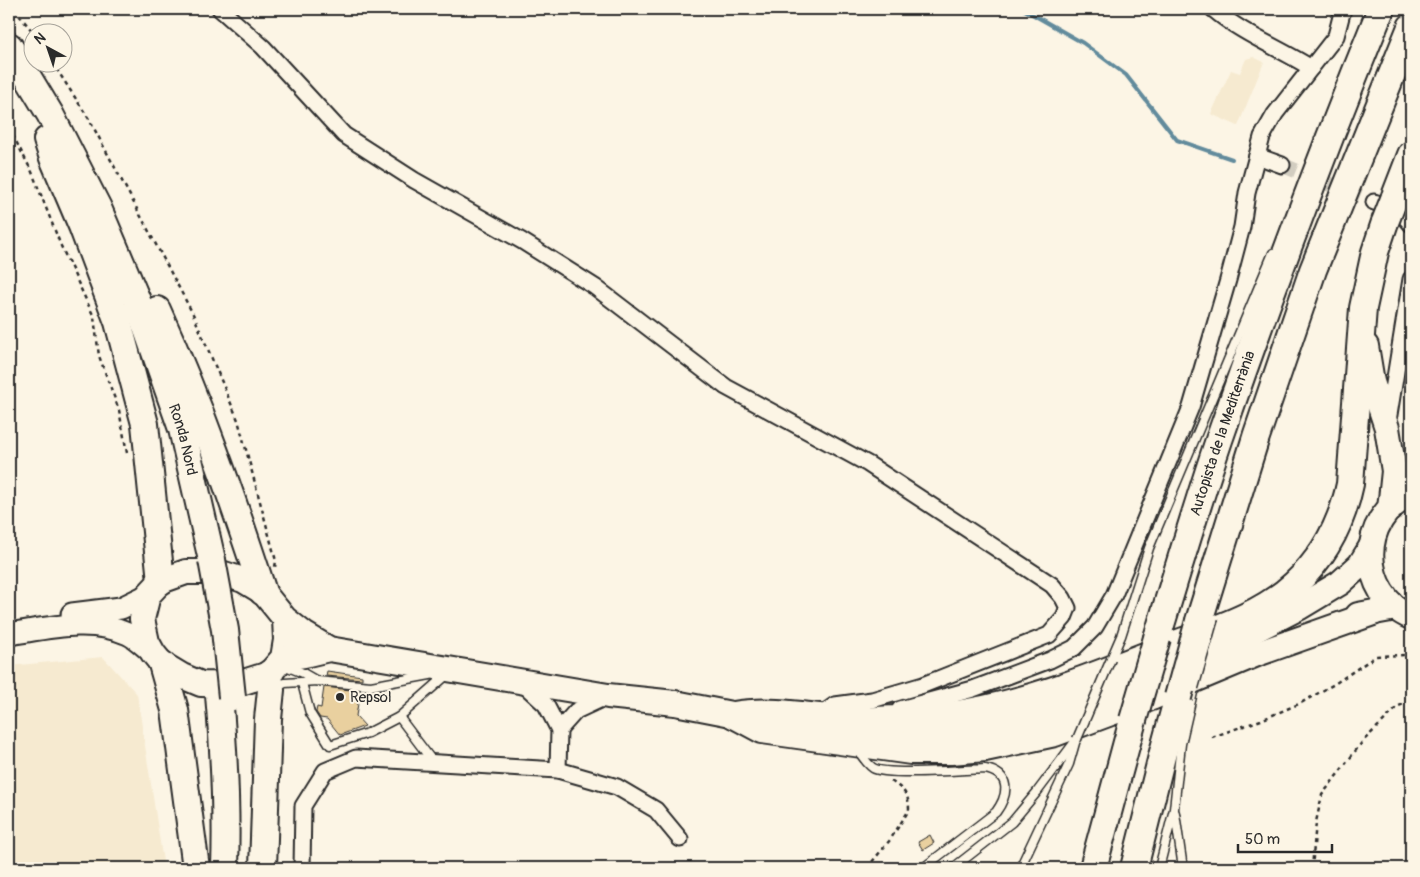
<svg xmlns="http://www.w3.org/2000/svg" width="1420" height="877" font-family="Pangolin,sans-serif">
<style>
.built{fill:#f6ead0}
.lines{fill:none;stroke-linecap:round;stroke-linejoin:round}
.stream{stroke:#628b9c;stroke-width:4}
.building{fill:#e9d09f;stroke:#2b2b2b}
.street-tunnel{stroke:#d2cdc0;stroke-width:15;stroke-dasharray:15 8;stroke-linecap:butt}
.lane-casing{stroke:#2b2b2b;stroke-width:11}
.street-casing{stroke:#2b2b2b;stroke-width:19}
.secondary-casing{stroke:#2b2b2b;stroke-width:25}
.primary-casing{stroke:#2b2b2b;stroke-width:28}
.highway-casing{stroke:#2b2b2b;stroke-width:30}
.path{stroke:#2b2b2b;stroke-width:2.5;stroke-dasharray:4 4;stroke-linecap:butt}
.lane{stroke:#fcf5e5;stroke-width:8}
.street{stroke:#fcf5e5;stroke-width:15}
.secondary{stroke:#fcf5e5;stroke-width:21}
.primary{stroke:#fcf5e5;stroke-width:24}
.highway{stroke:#fcf5e5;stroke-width:26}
.lane-bridge-casing{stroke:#2b2b2b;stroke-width:11;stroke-linecap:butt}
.highway-bridge-casing{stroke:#2b2b2b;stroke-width:30;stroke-linecap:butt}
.lane-bridge{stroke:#fcf5e5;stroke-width:8}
.highway-bridge{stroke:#fcf5e5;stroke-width:26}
.poi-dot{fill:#2b2b2b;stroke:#fcf5e5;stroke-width:2}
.labels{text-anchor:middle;stroke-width:4;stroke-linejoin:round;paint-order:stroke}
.street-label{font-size:15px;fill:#2b2b2b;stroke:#fcf5e5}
.poi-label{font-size:15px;fill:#2b2b2b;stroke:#fcf5e5;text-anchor:start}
</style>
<rect width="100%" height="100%" fill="#fcf5e5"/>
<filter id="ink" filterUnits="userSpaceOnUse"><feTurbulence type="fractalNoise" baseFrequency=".02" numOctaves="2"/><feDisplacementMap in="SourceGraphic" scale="10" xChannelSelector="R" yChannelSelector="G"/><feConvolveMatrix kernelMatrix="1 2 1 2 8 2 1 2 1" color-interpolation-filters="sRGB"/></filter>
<g filter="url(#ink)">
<g class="built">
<path d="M1253,57L1264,62L1238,126L1211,114L1231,70L1240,73L1246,59Z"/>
<path d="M103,657L137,694L164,868H9V666Z"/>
</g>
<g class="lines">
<path class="stream" d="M1023,9L1083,43L1126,75L1177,140L1232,159"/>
</g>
<g class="building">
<path d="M327,671L362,676V679L326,676Z"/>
<path d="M324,687L360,691L356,716L365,726L340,735L327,719L320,718L316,712L317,707L321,708Z"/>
<path d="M930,835L934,843L923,850L918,842Z"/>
</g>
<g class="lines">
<path class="street-tunnel" d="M1282,165L1374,202"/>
<defs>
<g id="lane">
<path d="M1111,659L1121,636L1149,548L1273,253"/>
<path d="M283,665L303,673L317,681"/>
<path d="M302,683L310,713L330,745L368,733L399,717L448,674"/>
<path d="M274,689L285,683L317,681L371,686L430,675"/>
<path d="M399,717L433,762"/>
<path d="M858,750C862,756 866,763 873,768C886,776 965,770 985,769C1011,774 1009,794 996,812L923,868"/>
<path d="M1175,813L1183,868"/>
<path d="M953,868L1012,822L1037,792L1077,739"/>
<path d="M1020,868L1069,764L1075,743"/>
<path d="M1159,868L1174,809L1181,744L1194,688"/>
</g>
<g id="street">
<path d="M220,9L263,47L344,135L414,180L522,241L595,287L726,387L868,464L1052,585L1063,598L1068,608L1064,618L1049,635L923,685L872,700L835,705L825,712"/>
<path d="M1213,9C1241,33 1279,48 1311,68"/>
<path d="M1257,156L1282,165"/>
<path d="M1374,202C1389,207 1402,211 1411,224"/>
<path d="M1388,421L1411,279"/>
<path d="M522,683L546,705L559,730L558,770"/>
<path d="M900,709L973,689L1050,660L1074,648L1095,627L1114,595L1191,407L1228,280L1242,227L1247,193L1262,137L1275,114L1336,36L1343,9"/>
<path d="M559,730L576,711L608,696"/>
<path d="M302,868L303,806L325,771L356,758L558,770L617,787L656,810L680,839"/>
</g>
<g id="secondary">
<path d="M72,614L121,608L148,595"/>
<path d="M9,634C48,628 91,617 128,634C137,638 145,647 153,653"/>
</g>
<g id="primary">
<path d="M1366,346L1372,382L1387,428L1394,471L1390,509"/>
<path d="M1411,495C1357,516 1359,595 1411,617"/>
<path d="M1358,615L1396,608"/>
<path d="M285,619L286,640L283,658L269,674L234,685L201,684L182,676L162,664L153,653L147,642L142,619L148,595L161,581L186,572H218L243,580L263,592L285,619L304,634L329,649L608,696L675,703L752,718"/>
<path d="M283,658L304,655L329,649"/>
<path d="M734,716L762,731L911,752H951L985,749L1055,734L1154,697L1257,654L1373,613"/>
<path d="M857,732L970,731L1056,712L1155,676L1220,648L1300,607L1340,583L1360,565L1371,547"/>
</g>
<g id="highway">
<path id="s1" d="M9,46L50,114L98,208L136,298L182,429L212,560"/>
<path d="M47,140L53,158L82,226L118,322L145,424L161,581"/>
<path d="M1394,199L1411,155"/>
<path d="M157,310C199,402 232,497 263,592"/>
<path d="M1199,621L1256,437L1313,270L1411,27"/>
<path id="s2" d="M1157,638C1177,572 1197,505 1219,440C1269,295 1323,151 1381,9"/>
<path d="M162,664L175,710L196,868"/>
<path d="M219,695C224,753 227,810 225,868"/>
<path d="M734,715C774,708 816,718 857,721C871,721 885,719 899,719C914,718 929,718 944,716C1023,706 1097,675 1170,646C1213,630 1261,616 1295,584C1324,557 1342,523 1350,484L1363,308L1375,252L1385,222"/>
<path d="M263,868L268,719L271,690L269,674"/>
<path d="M1093,868L1133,720"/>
<path d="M1134,868L1162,756L1178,697"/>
</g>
</defs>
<use href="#lane" class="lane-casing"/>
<use href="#street" class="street-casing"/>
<use href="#secondary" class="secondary-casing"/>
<use href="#primary" class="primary-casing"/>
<use href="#highway" class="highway-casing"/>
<g class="path">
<path d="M14,9L33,32"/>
<path d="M52,62L89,119L193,314L238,420L276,561L275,567"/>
<path d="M9,128L32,172L61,246L94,317L99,356L119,410L127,453"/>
<path d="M1212,737L1261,720L1301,703L1336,683L1376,656L1405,655L1411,659"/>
<path d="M867,868L890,840L909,810C909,794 904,790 891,781"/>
<path d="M1312,868L1316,822L1322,795L1363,741L1399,706L1411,701"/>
</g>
<use href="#lane" class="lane"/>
<use href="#street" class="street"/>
<use href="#secondary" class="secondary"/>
<use href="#primary" class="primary"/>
<use href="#highway" class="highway"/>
<defs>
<g id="lane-bridge">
<path d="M1194,688L1214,618"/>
<path d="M1077,739L1111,659"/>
</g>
<g id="highway-bridge">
<path d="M1385,222L1394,199"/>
<path d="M212,560L225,630L232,697"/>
<path d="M1178,697L1199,621"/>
<path d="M1133,720L1157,638"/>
</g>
</defs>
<use href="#lane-bridge" class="lane-bridge-casing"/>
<use href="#highway-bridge" class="highway-bridge-casing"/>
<use href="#lane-bridge" class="lane-bridge"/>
<use href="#highway-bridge" class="highway-bridge"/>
</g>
</g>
<circle class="poi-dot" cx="340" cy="697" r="5"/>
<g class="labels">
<g class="street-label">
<text dy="5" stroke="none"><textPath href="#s2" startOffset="215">Autopista de la Mediterrània</textPath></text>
<text dy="5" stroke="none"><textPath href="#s1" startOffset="432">Ronda Nord</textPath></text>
</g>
<g class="poi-label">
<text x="350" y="702">Repsol</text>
</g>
</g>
<rect width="1420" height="877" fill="none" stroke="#fcf5e5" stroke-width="30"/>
<rect x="15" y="15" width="1390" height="847" fill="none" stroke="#2b2b2b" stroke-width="2" filter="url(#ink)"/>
<g transform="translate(48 48) rotate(320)"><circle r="24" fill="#fcf5e5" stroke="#a8a49b"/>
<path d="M0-4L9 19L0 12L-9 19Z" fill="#2b2b2b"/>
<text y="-8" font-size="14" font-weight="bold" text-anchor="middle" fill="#2b2b2b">N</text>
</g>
<path d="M1238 844v8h94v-8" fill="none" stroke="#2b2b2b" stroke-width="2.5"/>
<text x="1245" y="844" font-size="15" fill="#2b2b2b" stroke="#fcf5e5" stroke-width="4" paint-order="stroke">50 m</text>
</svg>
